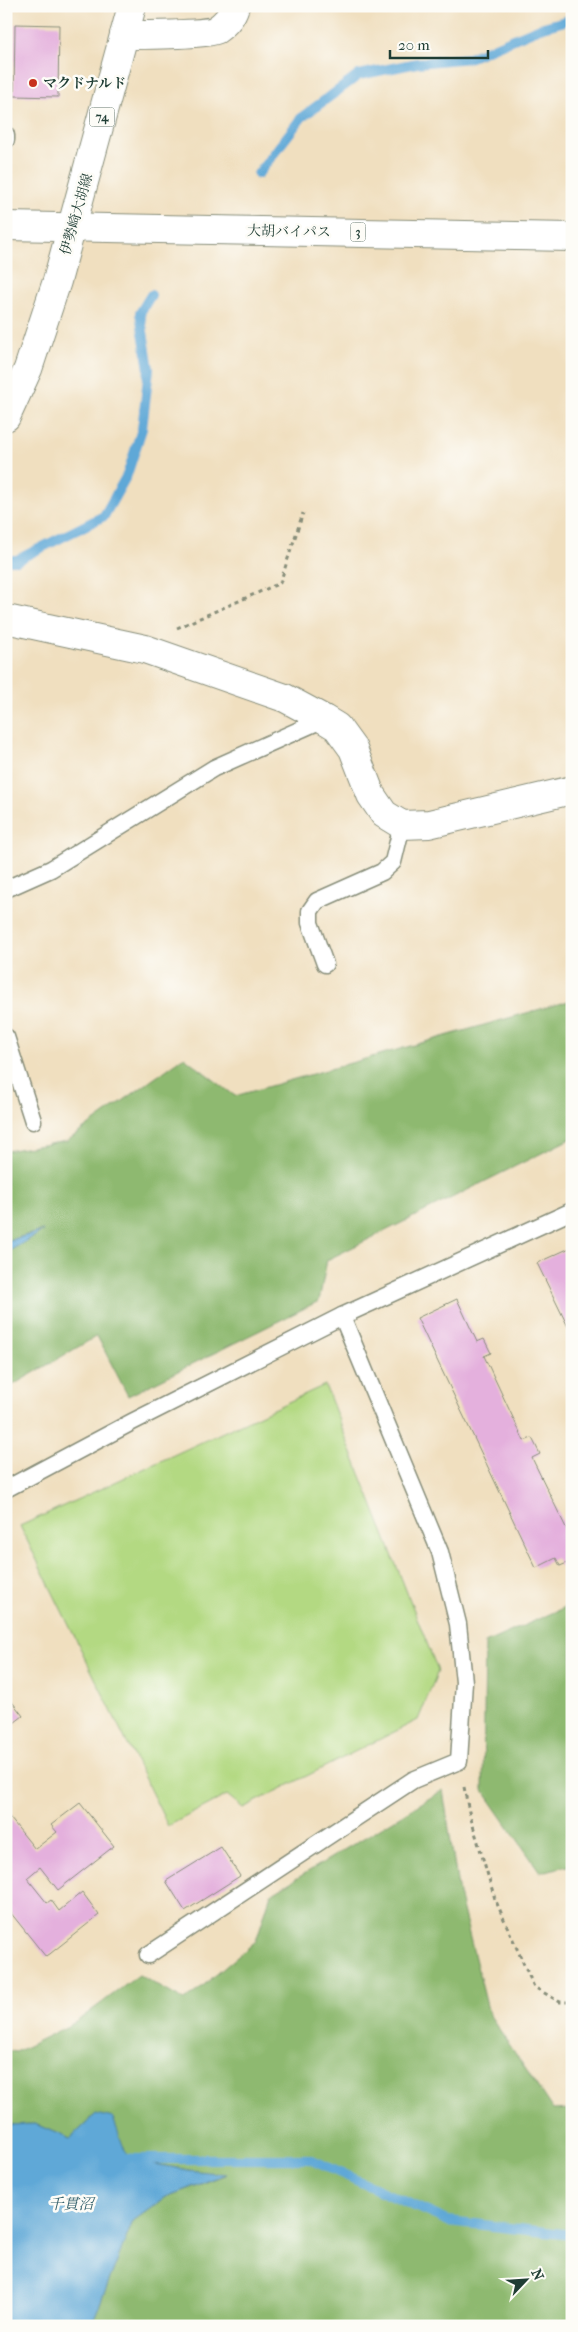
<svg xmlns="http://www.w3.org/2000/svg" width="578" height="2332" font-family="'IM FELL French Canon','Noto Serif JP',serif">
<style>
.green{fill:#b3d982;stroke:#698b5b}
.forest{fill:#8eb970;stroke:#567b52}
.water{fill:#5fa8d7;stroke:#3f7286}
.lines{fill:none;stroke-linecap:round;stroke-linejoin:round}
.stream{stroke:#5fa8d7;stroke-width:10}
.building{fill:#e4b0dd}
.service-casing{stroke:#888e7a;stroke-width:19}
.minor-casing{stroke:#888e7a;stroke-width:30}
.primary-casing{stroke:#888e7a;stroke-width:30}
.path{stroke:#888e7a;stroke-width:3;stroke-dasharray:4 4;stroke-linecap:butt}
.service{stroke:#fff;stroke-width:16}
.minor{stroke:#fff;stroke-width:28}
.primary{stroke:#fff;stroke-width:28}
.poi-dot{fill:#c8321e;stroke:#fdfcf7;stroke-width:2}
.labels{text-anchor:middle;stroke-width:5;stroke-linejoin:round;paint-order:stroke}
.shield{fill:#fdfcf7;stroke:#62766e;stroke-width:1}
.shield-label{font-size:12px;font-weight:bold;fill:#1f3d34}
.poi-label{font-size:14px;font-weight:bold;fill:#1f3d34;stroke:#fdfcf7;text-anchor:start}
.street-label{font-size:14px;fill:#1f3d34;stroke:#fdfcf7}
.water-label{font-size:15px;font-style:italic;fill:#35626d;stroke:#fdfcf7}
</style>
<rect width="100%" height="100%" fill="#fdfcf7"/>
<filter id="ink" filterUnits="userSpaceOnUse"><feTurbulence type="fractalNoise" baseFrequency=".02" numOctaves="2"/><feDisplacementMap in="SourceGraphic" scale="10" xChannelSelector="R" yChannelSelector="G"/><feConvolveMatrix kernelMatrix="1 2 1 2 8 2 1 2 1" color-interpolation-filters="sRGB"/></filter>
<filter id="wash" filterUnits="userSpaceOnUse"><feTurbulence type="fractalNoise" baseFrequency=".0096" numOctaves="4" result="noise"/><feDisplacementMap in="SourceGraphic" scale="20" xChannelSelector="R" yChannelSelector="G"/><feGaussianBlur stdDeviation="1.12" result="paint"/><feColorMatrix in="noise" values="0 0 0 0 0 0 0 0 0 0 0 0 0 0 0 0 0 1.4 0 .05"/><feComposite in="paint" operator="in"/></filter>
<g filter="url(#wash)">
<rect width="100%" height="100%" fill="#f0dfbf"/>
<path class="green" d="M325,1385L438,1671L418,1720L243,1808L227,1795L168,1826L20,1526Z"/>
<g class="forest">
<path d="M572,1000V1138L327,1260L319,1301L128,1396L97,1336L6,1389V1253L41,1231L6,1241V1151L67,1141L184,1057L235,1096Z"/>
<path d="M572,1604V1865L540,1872L483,1790L485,1643Z"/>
<path d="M443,1790L459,1894L489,2014L553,2110L572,2109V2326H91L133,2221L166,2197L225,2175L188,2170L128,2159L96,2114L70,2139L35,2124L6,2125V2050L16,2052L76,2022L139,1975L185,2001L256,1941L271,1894Z"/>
</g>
<g class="water">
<path d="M43,1231L6,1253V1241Z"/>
<path d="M96,2114L113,2118L128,2159L188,2170L226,2174L166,2197L133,2221L91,2326H6V2125L35,2124L70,2139Z"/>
</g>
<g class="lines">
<g class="stream">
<path d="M258,174L302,117L359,75L417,63L469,58L540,28L572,19"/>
<path d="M6,560H17L104,516L127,475L142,429L149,369L140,313L151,295"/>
<path d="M114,2159H309L448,2221L572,2235"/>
</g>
</g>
<g id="blocks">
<g class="building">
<path d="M15,24L59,25L58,97L14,96Z"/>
<path d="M572,1247V1335L537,1263Z"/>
<path d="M457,1299L477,1342L484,1339L491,1353L484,1356L524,1441L532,1438L540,1454L532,1458L572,1540V1561L560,1566L556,1558L536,1568L417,1318Z"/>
<path d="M6,1694L23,1716L6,1729Z"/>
<path d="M80,1803L114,1846L58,1890L40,1867L27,1878L47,1903L51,1900L59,1911L82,1892L99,1915L46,1957L6,1907V1813L35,1849L57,1832L51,1825Z"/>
<path d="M221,1847L240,1876L185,1911L166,1881Z"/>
</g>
</g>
</g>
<g filter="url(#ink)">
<use href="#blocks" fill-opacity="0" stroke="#888e7a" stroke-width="1"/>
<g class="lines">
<defs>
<g id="service">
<path d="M6,135V140"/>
<path d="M6,889L51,869L214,768L324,719"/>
<path d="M325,964L310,923V911L317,901L382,872L393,862L402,825"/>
<path d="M6,1037L33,1121"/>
<path d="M6,1489L132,1422L342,1316L572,1211"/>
<path d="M148,1955L413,1780L459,1761L464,1682L458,1624L440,1552L342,1316"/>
</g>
<g id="minor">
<path d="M124,35C138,35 207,35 216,30C225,24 232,16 235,6"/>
<path d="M6,619L145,649L285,698L324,719L337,727L353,749L371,795L384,814L402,825L429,824L572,790"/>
</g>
<g id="primary">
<path d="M6,226L572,237"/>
<path d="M6,417L28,369L57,281L132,6"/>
</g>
</defs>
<use href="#service" class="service-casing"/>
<use href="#minor" class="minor-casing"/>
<use href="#primary" class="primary-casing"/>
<g class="path">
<path d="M177,628L280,583L303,513"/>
<path d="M464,1787L469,1812L495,1899L534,1987L560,2002H572"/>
</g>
<use href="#service" class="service"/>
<use href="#minor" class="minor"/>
<use href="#primary" class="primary"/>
</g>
</g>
<circle class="poi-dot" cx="33" cy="83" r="5"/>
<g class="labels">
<g class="shield">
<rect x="89.5" y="107.5" width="25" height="19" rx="4"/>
<rect x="350.5" y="222.5" width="15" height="19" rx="4"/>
</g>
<g class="shield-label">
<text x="102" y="121">74</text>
<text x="358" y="236">3</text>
</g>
<g class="poi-label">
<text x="43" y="88">マクドナルド</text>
</g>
<g class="street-label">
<text transform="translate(76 214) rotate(-74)" y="5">伊勢崎大胡線</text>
<text transform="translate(289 231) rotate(1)" y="5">大胡バイパス</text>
</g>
<g class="water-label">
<text x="71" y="2209">千貫沼</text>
</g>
</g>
<rect width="578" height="2332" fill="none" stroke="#fdfcf7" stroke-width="25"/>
<g transform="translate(526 2280) rotate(65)" stroke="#fdfcf7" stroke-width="4" paint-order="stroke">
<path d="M0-4L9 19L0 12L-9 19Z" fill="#1f3d34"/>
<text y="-8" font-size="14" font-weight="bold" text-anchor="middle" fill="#1f3d34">N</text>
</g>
<path d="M390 50v8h98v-8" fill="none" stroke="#1f3d34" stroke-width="2.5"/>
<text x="398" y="50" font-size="15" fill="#1f3d34" stroke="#fdfcf7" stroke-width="4" paint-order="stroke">20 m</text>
</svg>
